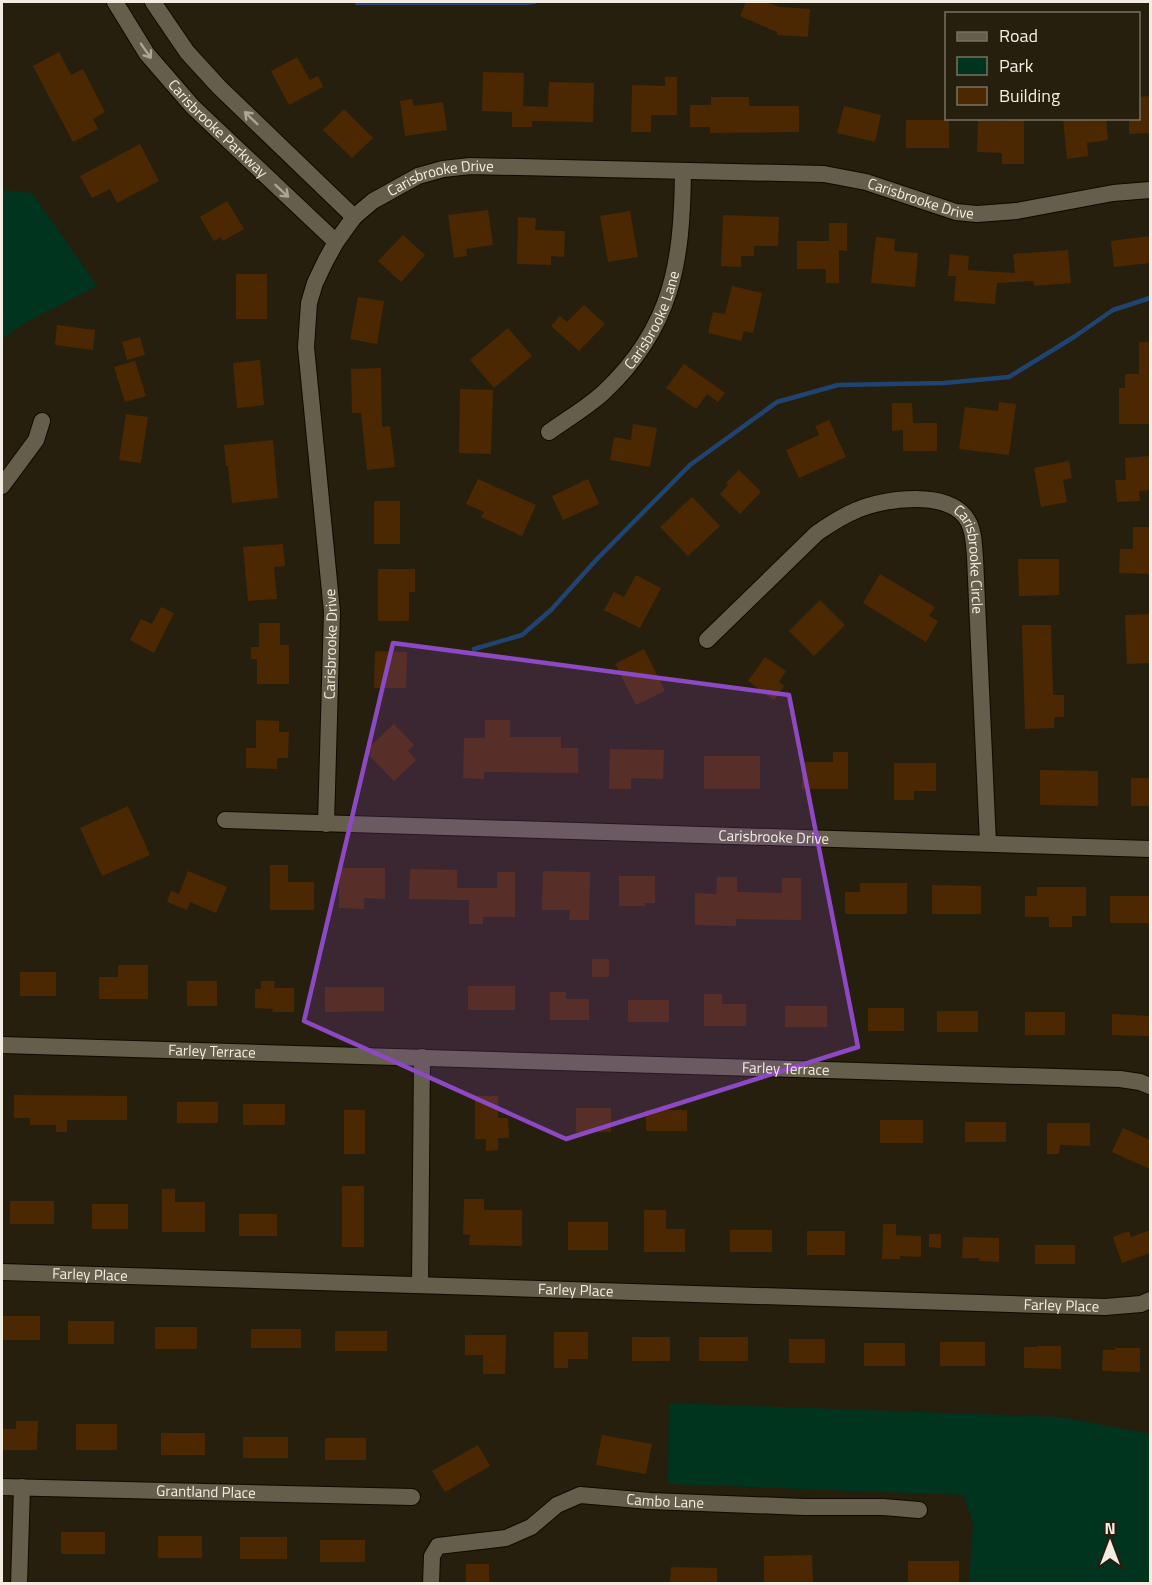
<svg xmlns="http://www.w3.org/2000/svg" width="1152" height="1585" font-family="'Titillium Web',sans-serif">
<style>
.green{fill:#00341f}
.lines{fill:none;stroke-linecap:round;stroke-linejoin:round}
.stream{stroke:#1f4472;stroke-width:4.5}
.building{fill:#4c2802}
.minor-casing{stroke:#0f0900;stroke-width:18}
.minor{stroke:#655e4a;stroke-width:16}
.oneway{stroke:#aca696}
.marked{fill:#8d49c4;fill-opacity:0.2;stroke:#8d49c4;stroke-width:4.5;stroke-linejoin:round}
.labels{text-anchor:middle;stroke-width:6;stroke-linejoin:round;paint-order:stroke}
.street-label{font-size:15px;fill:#f2ede2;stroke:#261f0d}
</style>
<rect width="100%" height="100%" fill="#261f0d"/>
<g class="green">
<path d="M2,190L32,193L97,286L21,325L2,340Z"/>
<path d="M669,1403L1061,1417L1150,1434V1583H969L973,1523L963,1495L668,1484Z"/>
</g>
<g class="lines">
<g class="stream">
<path d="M357,3H526L534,2"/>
<path d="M474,649L522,635L551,610L597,559L690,465L777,402L838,385L944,383L1009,377L1074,337L1113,310L1150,298"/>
</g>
</g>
<g class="building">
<path d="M746,2H766L779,7L810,9L808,37L777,35V32L740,16Z"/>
<path d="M59,52L71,75L83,69L105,112L93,119L98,129L73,142L33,66Z"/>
<path d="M297,57L310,80L318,76L323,87L289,105L271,71Z"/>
<path d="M483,72L524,73L523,106L548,107L549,82L594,83L593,122L532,121V127H512V112L482,111Z"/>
<path d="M665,77H677V115H651V132H631L632,85L665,86Z"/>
<path d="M1150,96V133L1129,134V118H1138V97Z"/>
<path d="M711,97H749V106H799V132L710,133V127H690V105H711Z"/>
<path d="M412,99L414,106L443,102L447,130L405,136L400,101Z"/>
<path d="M844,106L881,115L875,142L837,133Z"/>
<path d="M344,109L373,138L352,158L323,130Z"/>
<path d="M1002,118H1024V164H1002V153L977,152L978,120L1002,121Z"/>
<path d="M1063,118H1106L1108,140L1087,143L1088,156L1067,159Z"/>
<rect x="906" y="120" width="43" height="28"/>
<path d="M140,144L159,181L117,203L110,189L92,198L80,176Z"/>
<path d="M227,201L244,229L223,241L221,237L214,241L200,217Z"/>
<path d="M488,210L493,245L466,249L467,256L454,258L448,215Z"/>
<path d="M630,211L638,257L608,262L600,216Z"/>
<path d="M723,215L779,217L778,246H754V256H741V267L721,266Z"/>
<path d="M518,217L536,218L535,230L565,231L564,257L551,256V265L517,264Z"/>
<path d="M829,223H847V251L839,250V283H826V269H797V241H829Z"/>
<path d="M403,235L425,255L401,282L378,261Z"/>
<path d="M1150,236V263L1114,267L1111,241Z"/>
<path d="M876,237L895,239L894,251L918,253L915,287L871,283Z"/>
<path d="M1068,250L1071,283L1034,286L1033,281L997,283L995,304L954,301L956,276H948L950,254L969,256L968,270L1015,273L1013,254Z"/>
<rect x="236" y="274" width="31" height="45"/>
<path d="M732,286L762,293L753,333L744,331L741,341L708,333L713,312L725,314Z"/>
<path d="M358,297L384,301L377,344L350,339Z"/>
<path d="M584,305L605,324L579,351L551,326L560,316L567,322Z"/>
<path d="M57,325L95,330L93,350L55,345Z"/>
<path d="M508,328L532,356L494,388L470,360Z"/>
<path d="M140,337L145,355L127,360L122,342Z"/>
<path d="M1139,342H1150V424H1119V388H1125V374H1139Z"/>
<path d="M260,360L264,405L237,408L233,363Z"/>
<path d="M135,361L146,396L125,402L114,367Z"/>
<path d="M684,364L725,393L718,402L707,394L696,409L666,388Z"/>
<path d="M381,368L382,427L390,426L395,467L367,470L361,413H352L351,369Z"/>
<path d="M460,389L493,390L491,454L459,453Z"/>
<path d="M999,402L1016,404L1009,455L959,449L965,407L998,411Z"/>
<path d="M892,403H912L913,423H937V451H903V430L892,431Z"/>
<path d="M126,414L148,417L141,463L119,460Z"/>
<path d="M829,420L846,457L799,478L786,450L819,435L815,426Z"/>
<path d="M633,424L657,428L650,467L610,460L614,437L631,440Z"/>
<path d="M273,440L278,498L232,503L228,466H226L224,445Z"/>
<path d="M1150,456V490L1139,491L1140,501L1117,502L1115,480H1126L1125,458Z"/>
<path d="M1069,461L1072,478L1063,480L1067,502L1041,507L1034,468Z"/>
<path d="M739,470L761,492L740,514L720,494L728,485L726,483Z"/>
<path d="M478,479L536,505L522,536L481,517L484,512L466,504Z"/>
<path d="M588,479L599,504L563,520L552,496Z"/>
<path d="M692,497L720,526L688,556L660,527Z"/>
<rect x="374" y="501" width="26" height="43"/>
<path d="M1133,527H1150V574L1119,573L1120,549H1133Z"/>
<path d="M283,544L285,566L274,567L277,599L248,601L243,547Z"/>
<path d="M1018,559H1059V595L1019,596Z"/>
<path d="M378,569H415V592H409V621H378Z"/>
<path d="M880,574L935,607L929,616L938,621L926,642L863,603Z"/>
<path d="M636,575L661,588L640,628L604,610L614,592L624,597Z"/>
<path d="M820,600L845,625L814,656L789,631Z"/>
<path d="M161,607L174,613L154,653L130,640L141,619L152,624Z"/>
<path d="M1150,614V663L1127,664L1125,615Z"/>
<path d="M259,623H280V645H289V684H257V659H251V647H259Z"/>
<path d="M1022,625H1051L1053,695H1064V717H1054V728L1025,729Z"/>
<path d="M644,649L665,691L636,705L615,664Z"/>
<path d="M375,651L407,652L406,688H374Z"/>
<path d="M765,657L786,671L779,682L784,686L774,700L748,681Z"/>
<path d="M256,720L279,721V732H289L288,758H277V769L246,768V748H256Z"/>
<path d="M485,720H510V737H561V748H578V773L484,772V779L463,778L464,738H485Z"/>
<path d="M394,724L414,745L408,751L416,760L394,781L365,751Z"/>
<path d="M610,749L664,750L663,779L631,778V789H609Z"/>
<path d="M833,752H848V789H802V762H833Z"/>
<rect x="704" y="756" width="56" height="33"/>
<path d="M894,763H936V791H914V800H894Z"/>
<path d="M1040,770L1098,771V806L1040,805Z"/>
<rect x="1131" y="778" width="19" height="28"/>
<path d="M128,806L150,855L102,876L80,828Z"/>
<path d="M270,865H288V882H314V910H270Z"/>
<path d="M339,868H385V899L364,898V909L339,908Z"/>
<path d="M410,869L457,870V888H497V872H515V917H483V924H469V900L409,899Z"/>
<path d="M188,871L227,887L216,913L190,902L187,910L167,902L171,891L179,894Z"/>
<path d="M543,871L590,872L589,920H569L570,910H542Z"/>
<path d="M619,876H655V903H645V906H619Z"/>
<path d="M717,877H737V892L782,893V878H801V920L736,919V926L695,925V893L716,894Z"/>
<path d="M860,883H907V914H845V892H860Z"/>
<path d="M932,885L981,886V914H932Z"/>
<path d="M1037,887H1086V916H1072V927H1049V917H1025V896H1037Z"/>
<rect x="1110" y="896" width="40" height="27"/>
<rect x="592" y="959" width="17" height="18"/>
<path d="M118,965H148V999H99V977H118Z"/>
<rect x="20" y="972" width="36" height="24"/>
<rect x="187" y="981" width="30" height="25"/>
<path d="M261,981H275L274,988H294V1012H272L273,1009L255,1008V989H261Z"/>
<rect x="468" y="986" width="47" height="24"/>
<path d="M325,987H384V1011L325,1012Z"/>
<path d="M550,992H566V999H589V1020H550Z"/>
<path d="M704,994H722V1004H746V1026H704Z"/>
<rect x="628" y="1000" width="41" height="22"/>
<rect x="785" y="1006" width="42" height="21"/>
<rect x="868" y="1008" width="36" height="23"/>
<rect x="937" y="1011" width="41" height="21"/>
<rect x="1025" y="1012" width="40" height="23"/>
<path d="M1112,1014L1150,1016V1036L1112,1035Z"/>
<path d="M14,1095L127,1096V1120H67V1132H56V1125H30V1118H14Z"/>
<path d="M475,1096H498V1118H508L509,1138H498V1150L486,1151V1139H475Z"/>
<rect x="177" y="1102" width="41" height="21"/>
<rect x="243" y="1104" width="42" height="21"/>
<rect x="576" y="1108" width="35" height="24"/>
<rect x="344" y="1110" width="21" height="44"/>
<rect x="646" y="1110" width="41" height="21"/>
<rect x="880" y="1120" width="43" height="23"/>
<rect x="965" y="1122" width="41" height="20"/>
<path d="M1047,1123H1090V1146L1060,1145L1059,1154H1047Z"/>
<path d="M1123,1128L1150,1140V1169L1112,1152Z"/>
<rect x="342" y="1186" width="22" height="61"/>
<path d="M162,1189H175V1202H205V1232H162Z"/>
<path d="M464,1199H484V1210H522V1246L469,1245L470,1235L463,1234Z"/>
<rect x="10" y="1201" width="44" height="23"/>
<rect x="92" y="1204" width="36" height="25"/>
<path d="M644,1210H666V1229H685V1252H644Z"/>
<rect x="239" y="1214" width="38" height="22"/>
<rect x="568" y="1222" width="40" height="28"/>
<path d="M883,1224H896V1235L921,1236V1257L900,1256V1259H882Z"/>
<rect x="730" y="1230" width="42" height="22"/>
<path d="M1150,1230V1253L1122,1263L1113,1237L1129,1231L1131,1237Z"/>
<rect x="807" y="1231" width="38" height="24"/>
<path d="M929,1234H941V1248L929,1247Z"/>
<path d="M963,1237L999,1238V1262L979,1261V1258H962Z"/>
<rect x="1035" y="1245" width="40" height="19"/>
<rect x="2" y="1316" width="38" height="24"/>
<rect x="68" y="1321" width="46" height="23"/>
<rect x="155" y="1327" width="42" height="22"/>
<rect x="251" y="1329" width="50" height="19"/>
<rect x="335" y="1331" width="52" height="20"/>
<path d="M554,1332H588V1359H568V1368H554Z"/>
<path d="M465,1335H506L505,1374H483V1355H465Z"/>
<rect x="632" y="1337" width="38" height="24"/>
<rect x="699" y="1337" width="49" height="24"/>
<rect x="789" y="1339" width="36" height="24"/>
<rect x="940" y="1342" width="45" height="24"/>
<rect x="864" y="1343" width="41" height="23"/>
<path d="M1037,1346H1061V1369L1024,1368V1347H1037Z"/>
<path d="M1115,1348H1140V1372L1102,1371L1103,1350H1115Z"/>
<path d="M16,1421H38L37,1450H2V1429H16Z"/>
<rect x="76" y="1424" width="41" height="26"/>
<rect x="161" y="1433" width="44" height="22"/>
<path d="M602,1435L652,1444L646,1474L596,1465Z"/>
<rect x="243" y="1437" width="45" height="21"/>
<rect x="325" y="1438" width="41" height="22"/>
<path d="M478,1445L490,1466L445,1492L432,1471Z"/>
<rect x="61" y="1532" width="44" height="22"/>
<rect x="158" y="1536" width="44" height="22"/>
<rect x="240" y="1537" width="47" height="22"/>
<rect x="320" y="1540" width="45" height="22"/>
<path d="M812,1555L813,1583L764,1584V1556Z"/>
<rect x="908" y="1561" width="51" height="23"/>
<rect x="466" y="1564" width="23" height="20"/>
<path d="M671,1567L717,1568V1584H670Z"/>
</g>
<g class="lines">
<defs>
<g id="minor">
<path id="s1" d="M115,2L147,54L193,107L336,242"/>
<path d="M153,2L187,52L219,87L354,217"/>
<path id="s2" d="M549,432C567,419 588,407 604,392C673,327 682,262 683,171"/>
<path d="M2,486L36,440L42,421"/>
<path id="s3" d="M707,640L817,533C830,524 842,516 857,510C885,498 950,489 968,521C974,531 974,546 975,557L988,843"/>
<path id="s4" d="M225,820L1150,849"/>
<path id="s5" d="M326,824L332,612L306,347L309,303L315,283L326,260L336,242L354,217L373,201L418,176L443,169L470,166L824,174L866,182L956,212L977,214L1017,211L1113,193L1150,190"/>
<path id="s6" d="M2,1045L1120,1079L1140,1082L1150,1086"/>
<path id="s7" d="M2,1272L1105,1307L1141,1304L1150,1300"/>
<path d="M420,1285L422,1057"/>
<path id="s8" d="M2,1487L412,1497"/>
<path d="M19,1584L22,1487"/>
<path id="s9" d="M431,1584L432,1556L438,1546L506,1538L531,1527L557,1505L580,1495L650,1501L804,1507H883L919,1510"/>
</g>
</defs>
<use href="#minor" class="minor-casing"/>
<use href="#minor" class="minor"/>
</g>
<defs><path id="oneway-shaft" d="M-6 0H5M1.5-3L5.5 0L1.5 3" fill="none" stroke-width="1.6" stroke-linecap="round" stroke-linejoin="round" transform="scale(1.5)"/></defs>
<g class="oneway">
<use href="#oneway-shaft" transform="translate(146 51) rotate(55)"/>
<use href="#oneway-shaft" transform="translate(251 118) rotate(-136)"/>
<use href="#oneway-shaft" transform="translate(282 191) rotate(43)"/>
</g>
<path class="marked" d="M393,643L789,695L858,1047L566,1139L304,1021Z"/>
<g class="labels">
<g class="street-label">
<text dy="5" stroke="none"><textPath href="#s1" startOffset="164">Carisbrooke Parkway</textPath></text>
<text dy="5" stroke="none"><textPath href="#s5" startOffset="718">Carisbrooke Drive</textPath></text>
<text dy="5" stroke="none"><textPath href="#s5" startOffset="1204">Carisbrooke Drive</textPath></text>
<text dy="5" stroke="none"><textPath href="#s2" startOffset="156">Carisbrooke Lane</textPath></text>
<text dy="5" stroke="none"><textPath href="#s3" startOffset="357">Carisbrooke Circle</textPath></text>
<text dy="5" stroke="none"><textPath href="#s5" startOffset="180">Carisbrooke Drive</textPath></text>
<text dy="5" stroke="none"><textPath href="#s4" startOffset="549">Carisbrooke Drive</textPath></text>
<text dy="5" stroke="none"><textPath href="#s6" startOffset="210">Farley Terrace</textPath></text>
<text dy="5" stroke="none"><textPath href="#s6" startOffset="784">Farley Terrace</textPath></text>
<text dy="5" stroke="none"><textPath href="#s7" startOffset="88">Farley Place</textPath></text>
<text dy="5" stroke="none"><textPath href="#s7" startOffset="574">Farley Place</textPath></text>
<text dy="5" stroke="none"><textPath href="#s7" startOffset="1060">Farley Place</textPath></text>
<text dy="5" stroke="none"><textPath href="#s8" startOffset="204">Grantland Place</textPath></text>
<text dy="5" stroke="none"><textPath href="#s9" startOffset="280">Cambo Lane</textPath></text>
</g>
</g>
<rect width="1152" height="1585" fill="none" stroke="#f2ede2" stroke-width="6"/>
<rect x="945" y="12" width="195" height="108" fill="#261f0d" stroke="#787162" stroke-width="1.5"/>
<rect x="957" y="32" width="30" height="9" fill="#655e4a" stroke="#787162" stroke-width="1.5"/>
<text x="999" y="42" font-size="18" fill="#f2ede2">Road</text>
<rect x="957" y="57" width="30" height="18" fill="#00341f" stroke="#787162" stroke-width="1.5"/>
<text x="999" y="72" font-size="18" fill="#f2ede2">Park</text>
<rect x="957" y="87" width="30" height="18" fill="#4c2802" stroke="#787162" stroke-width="1.5"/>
<text x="999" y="102" font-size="18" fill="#f2ede2">Building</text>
<g transform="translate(1110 1543)" stroke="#261f0d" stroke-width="4.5" paint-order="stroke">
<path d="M0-4.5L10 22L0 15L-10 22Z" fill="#f2ede2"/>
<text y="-9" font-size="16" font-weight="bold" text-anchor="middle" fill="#f2ede2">N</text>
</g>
</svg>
